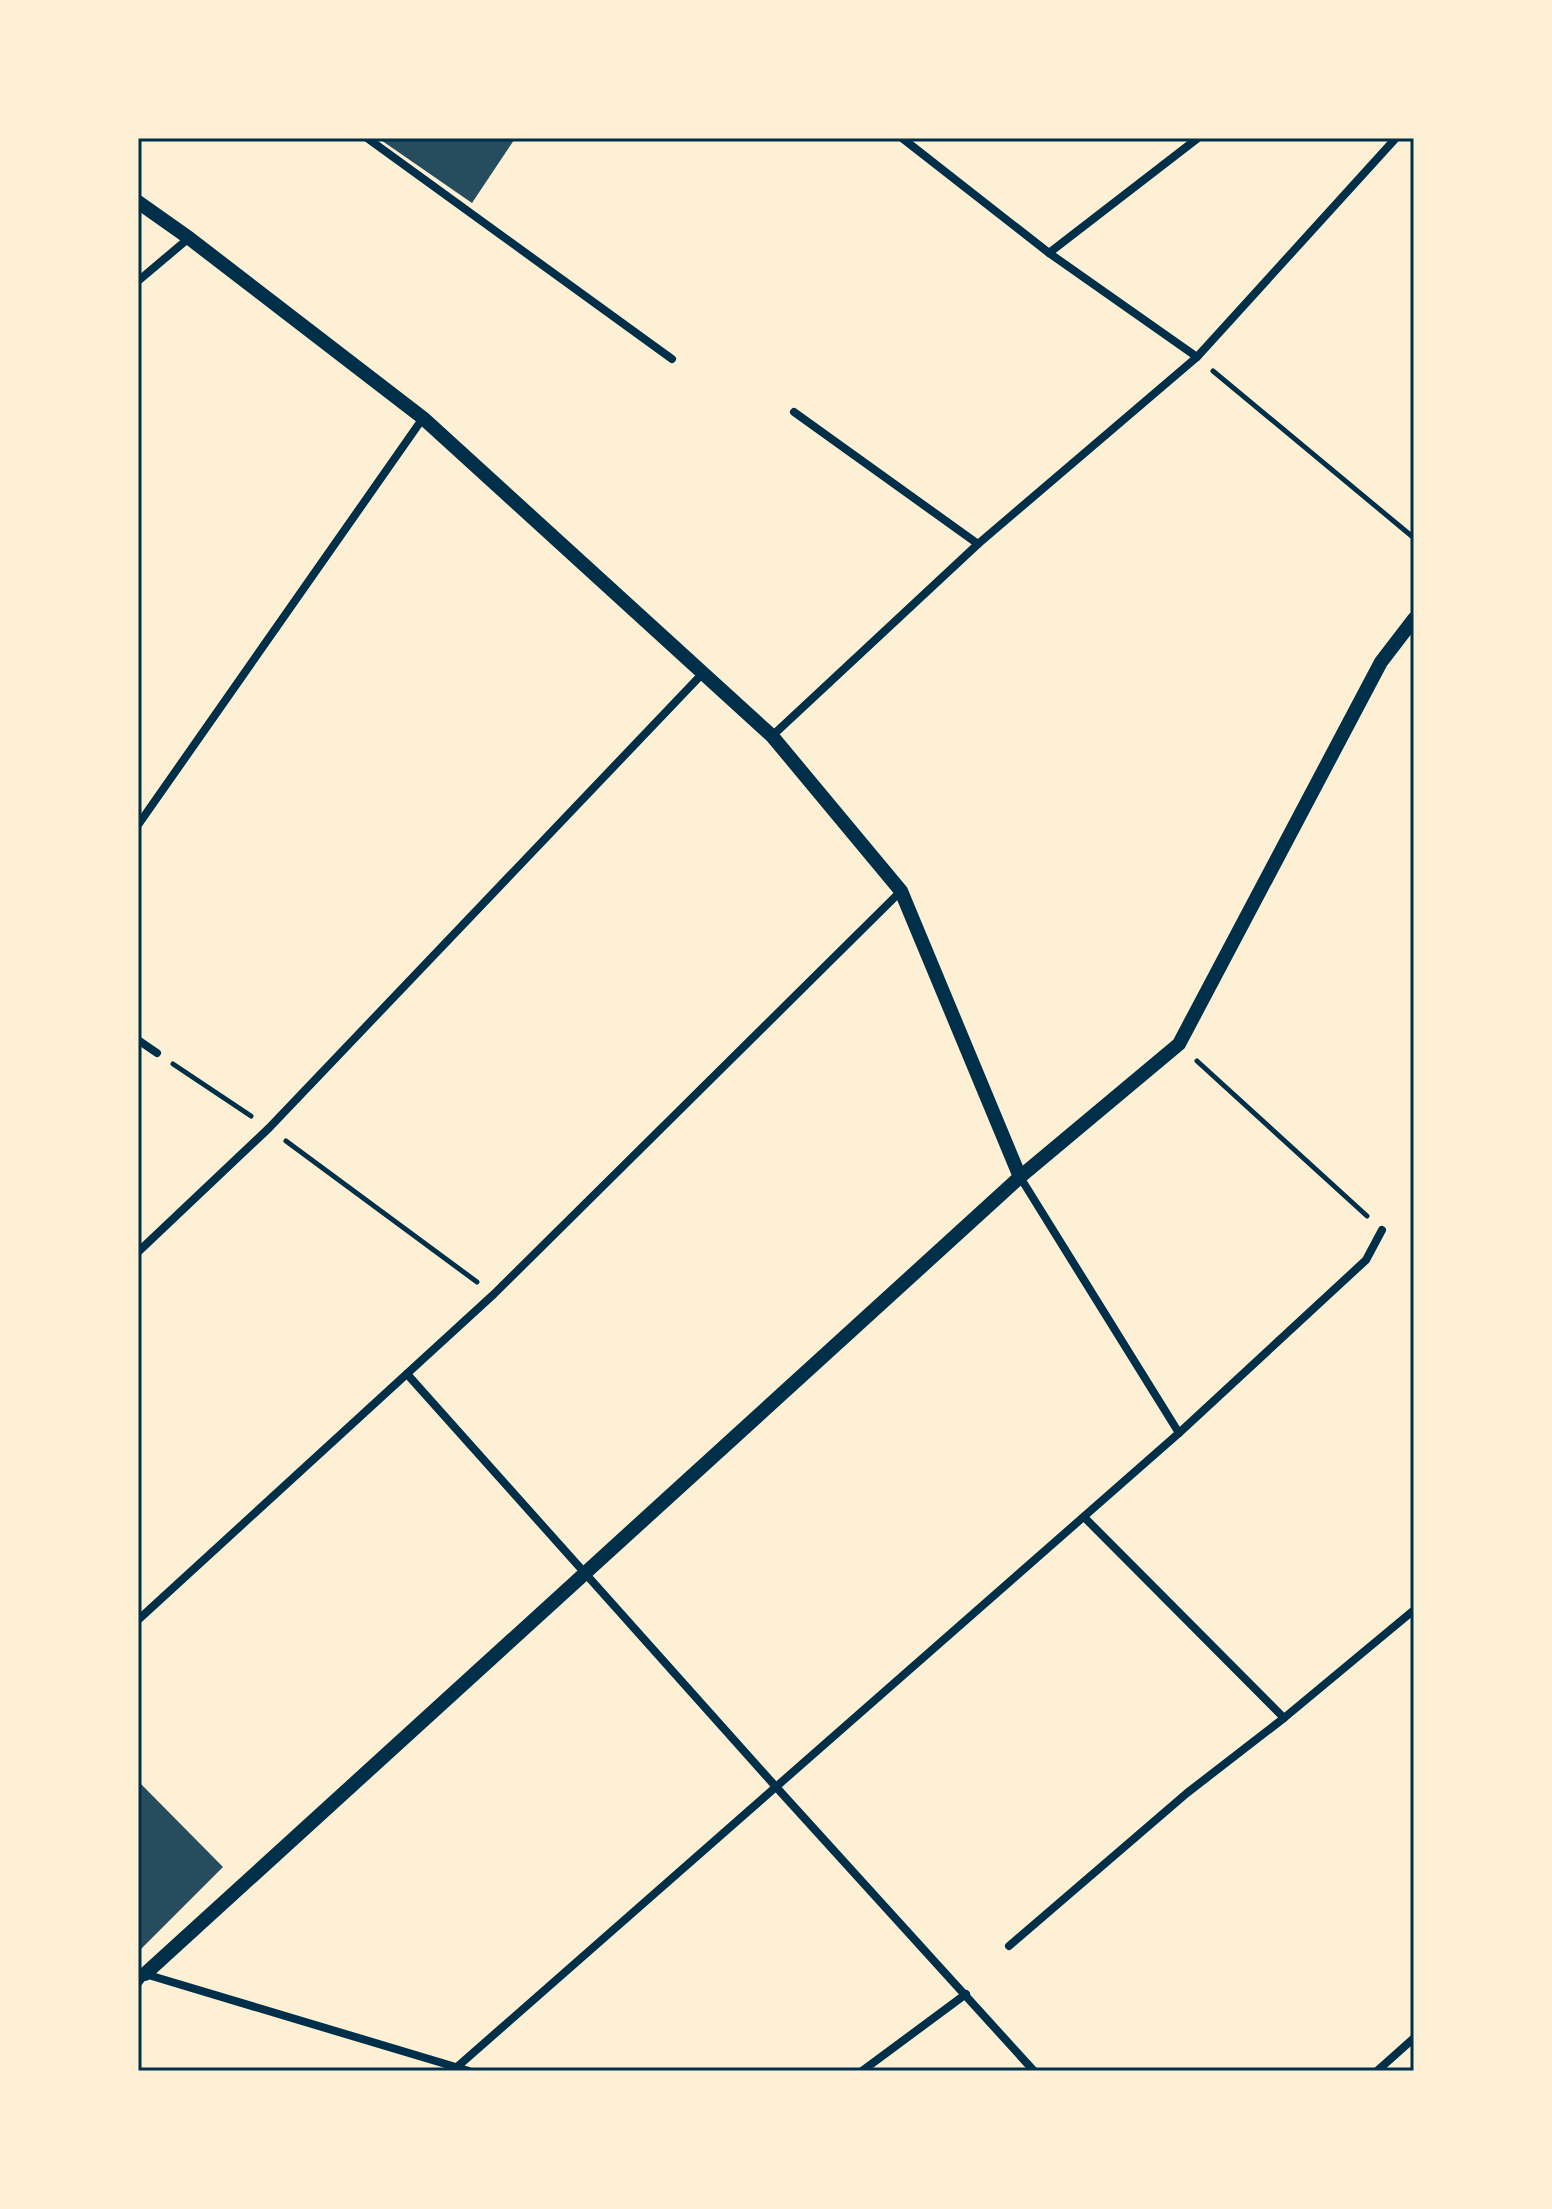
<svg xmlns="http://www.w3.org/2000/svg" width="1552" height="2209" font-family="'IBM Plex Serif',serif">
<style>
.building{fill:#264d5e}
.lines{fill:none;stroke-linecap:round;stroke-linejoin:round}
.path{stroke:#003049;stroke-width:5}
.minor{stroke:#003049;stroke-width:8}
.tertiary{stroke:#003049;stroke-width:14}
.neatline{fill:none;stroke:#003049;stroke-width:3}
</style>
<rect width="100%" height="100%" fill="#fdf0d5"/>
<g class="building">
<path d="M378,138H511L514,140L472,203Z"/>
<path d="M138,1781L223,1867L138,1952Z"/>
</g>
<g class="lines">
<g class="path">
<path d="M1213,371L1414,538"/>
<path d="M1197,1061L1367,1216"/>
<path d="M173,1064L251,1116"/>
<path d="M286,1141L477,1282"/>
</g>
<g class="minor">
<path d="M367,138L672,359"/>
<path d="M902,138L1049,253L1197,357"/>
<path d="M1049,253L1198,138"/>
<path d="M138,281L189,238"/>
<path d="M794,412L978,544"/>
<path d="M772,736L978,544L1197,357L1396,138"/>
<path d="M138,825L423,418"/>
<path d="M138,1040L157,1053"/>
<path d="M1020,1177L1179,1433"/>
<path d="M138,1252L269,1128L704,672"/>
<path d="M407,1374L777,1788L1034,2071"/>
<path d="M1084,1517L1284,1718"/>
<path d="M138,1620L494,1294L901,891"/>
<path d="M1009,1946L1187,1793L1284,1718L1414,1610"/>
<path d="M138,1983L145,1974L469,2071"/>
<path d="M457,2067L1179,1433L1366,1260L1382,1230"/>
<path d="M862,2071L966,1994"/>
<path d="M1377,2071L1414,2038"/>
</g>
<g class="tertiary">
<path d="M138,202L189,238L423,418L772,736L901,891L1020,1177"/>
<path d="M145,1974L1020,1177L1179,1044L1381,662L1414,619"/>
</g>
</g>
<rect width="1552" height="2209" fill="none" stroke="#fdf0d5" stroke-width="280"/>
<rect x="140" y="140" width="1272" height="1929" class="neatline"/>
</svg>
